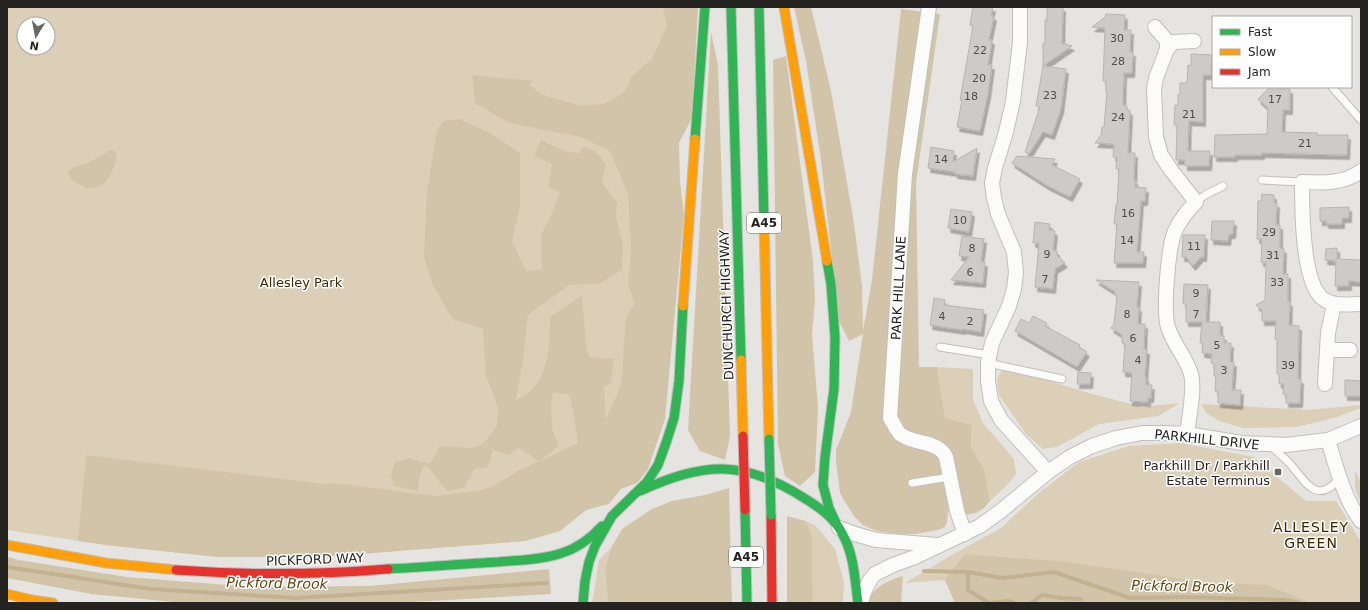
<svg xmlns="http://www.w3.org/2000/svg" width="1368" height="610" font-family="'DejaVu Sans',sans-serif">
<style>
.green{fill:#dbcfb8;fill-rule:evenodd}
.forest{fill:#d2c4a8;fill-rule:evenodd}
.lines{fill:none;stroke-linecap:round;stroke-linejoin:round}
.stream{stroke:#c2b291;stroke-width:4}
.building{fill:#cccbc8;stroke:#b6b5b1;filter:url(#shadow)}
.lane-casing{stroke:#c0bfbc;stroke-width:9}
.street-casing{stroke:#c0bfbc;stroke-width:16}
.fast-casing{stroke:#c0bfbc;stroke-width:11}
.slow-casing{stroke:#c0bfbc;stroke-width:11}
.jam-casing{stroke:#c0bfbc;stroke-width:11}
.lane{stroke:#fbfbfa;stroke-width:7}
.street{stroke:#fbfbfa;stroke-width:14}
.fast{stroke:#30b455;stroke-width:9}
.slow{stroke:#ff9f0a;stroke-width:9}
.jam{stroke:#e5322d;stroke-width:9}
.fast-bridge-casing{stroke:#c0bfbc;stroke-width:11;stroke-linecap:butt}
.jam-bridge-casing{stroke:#c0bfbc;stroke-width:11;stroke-linecap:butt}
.fast-bridge{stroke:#30b455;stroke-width:9}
.jam-bridge{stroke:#e5322d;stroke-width:9}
.poi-dot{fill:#686763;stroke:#fff;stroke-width:1.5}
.labels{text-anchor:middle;stroke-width:3;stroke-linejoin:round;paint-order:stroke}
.number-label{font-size:11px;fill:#4e4d4a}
.shield{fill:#fff;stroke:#666563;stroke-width:1}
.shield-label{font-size:12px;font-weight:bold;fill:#242320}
.park-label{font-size:13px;fill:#3a2901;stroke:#fff}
.street-label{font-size:13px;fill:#242320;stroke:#fff}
.poi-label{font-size:13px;fill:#242320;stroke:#fff;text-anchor:end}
.neighbourhood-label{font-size:14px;letter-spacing:1px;fill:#382600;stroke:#fff}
.water-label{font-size:14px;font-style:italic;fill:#5f460d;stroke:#fff}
</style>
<defs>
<filter id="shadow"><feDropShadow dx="2.5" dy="4.5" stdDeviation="0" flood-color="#0004"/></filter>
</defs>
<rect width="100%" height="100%" fill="#e6e4e0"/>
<g class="green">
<path d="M7,7H683L650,414L591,506L560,531L525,541L321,557H218L106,545L7,530ZM24,24H48V48H24Z"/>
<path d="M1004,366L1010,369L1092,394L1143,407L1180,403L1158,416L1099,424L1057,447L1043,449L1026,434L999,395L997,379Z"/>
<path d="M937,367L973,369V399L983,423L1014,459L1016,474L1007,485L990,501L984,469L971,447L972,425L945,418Z"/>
<path d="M1201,404L1308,410L1361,405V408L1334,418L1296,427L1243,428L1219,421L1206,413Z"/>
<path d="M1181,443L1253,457L1306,501H1336L1361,542V603H955L945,580L905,583L950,556L1001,528L1040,492L1079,462L1129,446Z"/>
<path d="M1355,471L1361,482V503L1355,488Z"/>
<path d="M806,521L815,525L835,549L844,582L843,603H813L812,536Z"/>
<path d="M611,548L605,568L608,603H592L599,560Z"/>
</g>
<g class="forest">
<path d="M663,7H698L692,118L679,143L680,182L684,215L665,419L648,469L637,483L621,489L609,504L586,510L560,531L525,541L321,557H218L106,545L78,541L86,455L316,483L344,484L435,496L482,490L495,485L516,472L539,461L519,448L508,455L493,450L487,468H475L464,488L447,491L429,468L423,466L419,479L418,491L394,486L391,476L395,462L410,458L421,462L431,463L440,446L471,448L483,444L497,426L498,407L486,376L483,328L453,320L433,285L424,257L427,191L437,130L444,121L459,119L490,133L520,153V207L512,241L526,271L542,269L541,236L553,211L560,192L548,187L552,164L534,156L541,140C554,146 565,153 579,153L584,147C596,151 599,154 606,165L602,183L617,202L616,217L623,245L622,270L599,284L569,285L528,315L523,360L516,400C549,386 550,349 550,317L582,295L586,345L589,357L614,359L611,383L604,387L606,419L621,385L626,316L635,304L628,284L631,253L628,194L610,151L581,137L509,123L475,103L472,75L534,81L529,84L540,94L581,106L604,104L625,92L631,77L651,60L667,26ZM553,392L570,395L578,443C565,448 554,456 541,460L559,446L552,429L551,406Z"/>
<path d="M794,7H811L831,91L853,217L862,285L863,331L872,280L901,9L940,14L916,183L919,367H937L945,418L972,425L971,447L984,469L990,501L984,508L976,513L965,515L957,511L948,512L947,522L945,527L938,530L915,534H898L876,531L863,525L854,516L842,497L840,493L836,462V450L851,412L863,334L849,341L839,321L821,160L806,61Z"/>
<path d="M711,32L718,65L730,436L725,460L700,451L688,430Z"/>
<path d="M786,56L813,261L815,300L812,335L818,408L815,472L800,486L785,476L778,444L773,60Z"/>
<path d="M111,150L116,152C118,161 109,182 100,186C96,188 91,188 87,189L72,180L68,172L72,168L88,163Z"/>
<path d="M729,488L732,603H608L605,568L611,548L622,529L652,509L672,501L705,495Z"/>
<path d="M787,516L806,521L812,536L813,603H787Z"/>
<path d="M965,554L1066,562L1206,582L1266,585L1311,603H955L945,580Z"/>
<path d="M7,557L19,560L127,577L253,587L370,586L549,569L551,594L396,603H185L91,594L7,578Z"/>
<path d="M903,576L901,603H869C870,600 870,596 872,594C879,584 892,579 903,576Z"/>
</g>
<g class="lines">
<g class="stream">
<path d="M7,567L151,589L296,598L547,583"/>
<path d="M924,571L968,572L1003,578L1054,572L1130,598L1186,597L1286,600L1299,603"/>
<path d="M968,572V590L989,603"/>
<path d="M990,603L1008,601L1014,603"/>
<path d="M1031,603L1042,595L1061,598L1081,599"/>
</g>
</g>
<g class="building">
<path d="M973,7H993L991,16H994L989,40H992L988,65H992L988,94L980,131L957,127L962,100H960L973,26L970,25Z"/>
<path d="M1047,7H1063L1062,43L1072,46L1043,66V43H1045V20H1047Z"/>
<path d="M1106,14L1125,15L1124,30H1131L1130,52H1133L1132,73H1124L1123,105L1127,106V110L1130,111L1128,153H1135L1134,181H1136L1135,187L1146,188L1145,201H1141L1137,252H1144L1143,263H1114L1117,224H1114L1116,205H1117L1119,169H1116L1117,157H1113L1114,144L1095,143L1101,135L1102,127H1104L1107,92H1106V81H1103L1105,28L1092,27L1105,17Z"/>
<path d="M1191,54L1212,55L1211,75H1203V122L1189,121L1188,151H1210L1209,166H1185V160H1176L1177,125H1174L1175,105H1178V95L1180,94V83H1187L1188,65L1191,66Z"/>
<path d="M1043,66L1066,69L1061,109L1052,135L1043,132L1029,154L1025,152L1040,107L1036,106Z"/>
<path d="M1268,89H1290V110H1283L1282,132L1317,133V135H1348L1347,155L1262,153V155H1235V157H1214L1215,135L1267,134L1268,108L1258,99Z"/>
<path d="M931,147L954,151L953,162L977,148L973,176L955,174V172L928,168Z"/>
<path d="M1017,156L1055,159L1052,165L1080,179L1070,197L1046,185L1012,163Z"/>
<path d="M1262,194L1274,195V203H1277L1276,225H1280V248L1284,249L1283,274H1288V302H1290L1289,325L1299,326L1298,379H1301L1300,403H1286V395L1283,394L1284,384H1279V374H1277V339H1275L1276,321H1262V310L1256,305L1265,300L1266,263L1261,262L1262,239H1257L1258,201H1261Z"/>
<path d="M1349,207V218H1342V224H1326V221H1320V208Z"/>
<path d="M951,209L972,212L969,232L948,228Z"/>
<path d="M1212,221H1234L1233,234H1229L1228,241L1211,240Z"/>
<path d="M1035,222L1050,224L1049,230L1055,231L1053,250L1057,251V255L1065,263L1055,269L1053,289L1035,287L1039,243H1033Z"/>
<path d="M1183,235H1205L1204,257H1201L1193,266L1186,257H1182Z"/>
<path d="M962,236L984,239V238L981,262H985L983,283L951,280L969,257L959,256Z"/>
<path d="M1337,248V259L1361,260V282L1349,281V286H1335L1336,261L1325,260L1326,249Z"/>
<path d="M1096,280L1139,282L1137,307H1139L1138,324H1145L1144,349L1147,350L1145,377H1146V385H1152L1151,398H1148V402L1130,401L1132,373L1123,372L1125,344L1122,343V335L1111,328L1114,324L1117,296L1115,295V292Z"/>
<path d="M1184,284L1208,285L1206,322H1220V335L1224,336V343H1231L1230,362H1234L1232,390H1241L1240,405L1218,403V391H1215L1216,376H1214V363H1211L1212,354L1202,353L1203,343H1200L1202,322H1186V304H1183Z"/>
<path d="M934,298L945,300L944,305L984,310L981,332L963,329V330L930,325Z"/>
<path d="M1033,316L1047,323L1045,326L1080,345L1079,347L1087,352L1077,367L1015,331L1021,319L1029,323Z"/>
<path d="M1078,372L1091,373L1090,384H1077Z"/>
<path d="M1345,380L1361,381V396H1345Z"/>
</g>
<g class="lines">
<defs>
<g id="lane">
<path d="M1332,87L1361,120"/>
<path d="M1262,180L1302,182"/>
<path d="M1196,202L1205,195L1223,186"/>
<path d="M940,347L990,355"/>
<path d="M988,363L1062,379"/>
<path d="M1271,446C1277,452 1285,458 1291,465C1307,484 1317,505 1340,478"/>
<path d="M912,483L950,477"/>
</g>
<g id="street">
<path d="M929,7L905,174L890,418C893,422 896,430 900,434C914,445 938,440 946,457L957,511L965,534"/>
<path d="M1020,7V42L1013,101L1006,132L995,168L992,183L994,198L998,214L1014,252L1016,272L1014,289L1009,306L992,343L988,363V381L991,401L1001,420L1048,472"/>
<path d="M1155,27L1167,41V49L1156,78L1154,89L1156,137L1161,155L1171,170L1196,202C1187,211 1180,220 1175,231C1168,247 1163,311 1168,327C1173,344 1186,357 1191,374C1195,388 1189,418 1187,434"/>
<path d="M1167,49L1174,42L1194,41"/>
<path d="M1361,171C1344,184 1323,183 1302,182C1302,208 1302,281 1322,298C1333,307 1348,304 1361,304"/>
<path d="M1327,350H1350"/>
<path d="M1325,384L1328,333L1334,304"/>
<path d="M1328,440C1336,466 1344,499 1361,521"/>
<path d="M839,528L855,534L876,540L937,545"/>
<path d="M861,603L864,592L870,580L875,574L893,565L915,557L980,526L1002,510L1048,472L1070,457L1092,446L1116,438L1142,433H1163L1187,434L1242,443L1286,445L1328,440L1361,426"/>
</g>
<g id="fast">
<path d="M731,7L741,360"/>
<path d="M759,7L764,221"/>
<path d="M695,139L705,7"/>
<path d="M827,261L831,284L835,337L834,389L825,457L823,485L829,508L837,525"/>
<path d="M640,491C704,462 743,459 804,498C819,507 835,518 843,535C854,555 855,580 858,603"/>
<path d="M745,510L747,603"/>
<path d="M388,569C425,567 462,564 498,562C519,560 542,560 562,553C578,548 591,538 602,526"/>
<path d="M583,603L585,581L589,562L595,546L612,516L647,482L658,465L666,443L674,418L679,381L683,306"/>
</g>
<g id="slow">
<path d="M784,7L827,261"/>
<path d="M764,221L769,439"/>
<path d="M683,306L695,139"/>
<path d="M741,360L743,436"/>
<path d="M7,545L106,563L176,570"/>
<path d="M7,594L32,600L53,603"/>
</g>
<g id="jam">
<path d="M771,515L772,603"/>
<path d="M176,570C247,575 317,575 388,569"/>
</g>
</defs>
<use href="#lane" class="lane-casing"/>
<use href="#street" class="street-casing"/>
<use href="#fast" class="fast-casing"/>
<use href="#slow" class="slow-casing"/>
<use href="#jam" class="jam-casing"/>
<use href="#lane" class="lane"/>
<use href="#street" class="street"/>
<use href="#fast" class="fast"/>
<use href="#slow" class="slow"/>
<use href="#jam" class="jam"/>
<defs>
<path id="fast-bridge" d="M769,439L771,515"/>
<path id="jam-bridge" d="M743,436L745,510"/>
</defs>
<use href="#fast-bridge" class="fast-bridge-casing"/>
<use href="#jam-bridge" class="jam-bridge-casing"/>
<use href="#fast-bridge" class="fast-bridge"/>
<use href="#jam-bridge" class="jam-bridge"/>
</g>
<rect class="poi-dot" x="1274" y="468" width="8" height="8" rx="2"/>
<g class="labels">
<g class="number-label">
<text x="1117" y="42">30</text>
<text x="980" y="54">22</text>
<text x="1118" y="65">28</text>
<text x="979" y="82">20</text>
<text x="1050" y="99">23</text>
<text x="971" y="100">18</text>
<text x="1275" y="103">17</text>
<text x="1189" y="118">21</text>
<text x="1118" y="121">24</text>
<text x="1305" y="147">21</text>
<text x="941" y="163">14</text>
<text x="1128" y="217">16</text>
<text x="960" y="224">10</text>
<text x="1269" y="236">29</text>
<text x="1127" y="244">14</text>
<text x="1194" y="250">11</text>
<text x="972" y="252">8</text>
<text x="1047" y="258">9</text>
<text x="1273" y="259">31</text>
<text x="970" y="276">6</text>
<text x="1045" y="283">7</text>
<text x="1277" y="286">33</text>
<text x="1196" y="297">9</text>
<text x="1127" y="318">8</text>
<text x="1196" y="318">7</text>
<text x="942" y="320">4</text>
<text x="970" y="325">2</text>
<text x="1133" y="342">6</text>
<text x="1217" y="349">5</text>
<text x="1138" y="364">4</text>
<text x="1288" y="369">39</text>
<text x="1224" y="374">3</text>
</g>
<g class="shield">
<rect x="747" y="213" width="34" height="20" rx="3"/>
<rect x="729" y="547" width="34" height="20" rx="3"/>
</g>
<g class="shield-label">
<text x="764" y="227">A45</text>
<text x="746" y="561">A45</text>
</g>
<g class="park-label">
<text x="301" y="287">Allesley Park</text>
</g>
<g class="street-label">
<text transform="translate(898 288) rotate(-87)" y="5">PARK HILL LANE</text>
<text transform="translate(726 305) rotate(-92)" y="5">DUNCHURCH HIGHWAY</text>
<text transform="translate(1207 439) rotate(6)" y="5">PARKHILL DRIVE</text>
<text transform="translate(315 559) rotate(-2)" y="5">PICKFORD WAY</text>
</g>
<g class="poi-label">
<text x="1270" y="470">Parkhill Dr / Parkhill<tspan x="1270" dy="15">Estate Terminus</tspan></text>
</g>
<g class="neighbourhood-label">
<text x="1311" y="532">ALLESLEY<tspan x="1311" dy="16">GREEN</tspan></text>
</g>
<g class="water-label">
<text transform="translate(277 583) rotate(1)" y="5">Pickford Brook</text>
<text transform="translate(1182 586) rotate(1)" y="5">Pickford Brook</text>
</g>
</g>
<rect width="1368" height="610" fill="none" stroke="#242320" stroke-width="16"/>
<rect x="1212" y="16" width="140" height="72" fill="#ffffff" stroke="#a7a7a6"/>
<rect x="1220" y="29" width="20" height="6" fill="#30b455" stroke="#a7a7a6"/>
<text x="1248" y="36" font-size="12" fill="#242320">Fast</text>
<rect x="1220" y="49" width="20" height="6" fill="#ff9f0a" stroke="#a7a7a6"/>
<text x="1248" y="56" font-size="12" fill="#242320">Slow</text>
<rect x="1220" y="69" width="20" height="6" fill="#e5322d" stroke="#a7a7a6"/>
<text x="1248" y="76" font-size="12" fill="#242320">Jam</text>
<g transform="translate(36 36) rotate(190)"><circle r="19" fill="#ffffff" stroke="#a7a7a6"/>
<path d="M0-3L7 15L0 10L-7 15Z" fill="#686763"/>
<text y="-6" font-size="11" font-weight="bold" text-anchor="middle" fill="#242320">N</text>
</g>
</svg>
